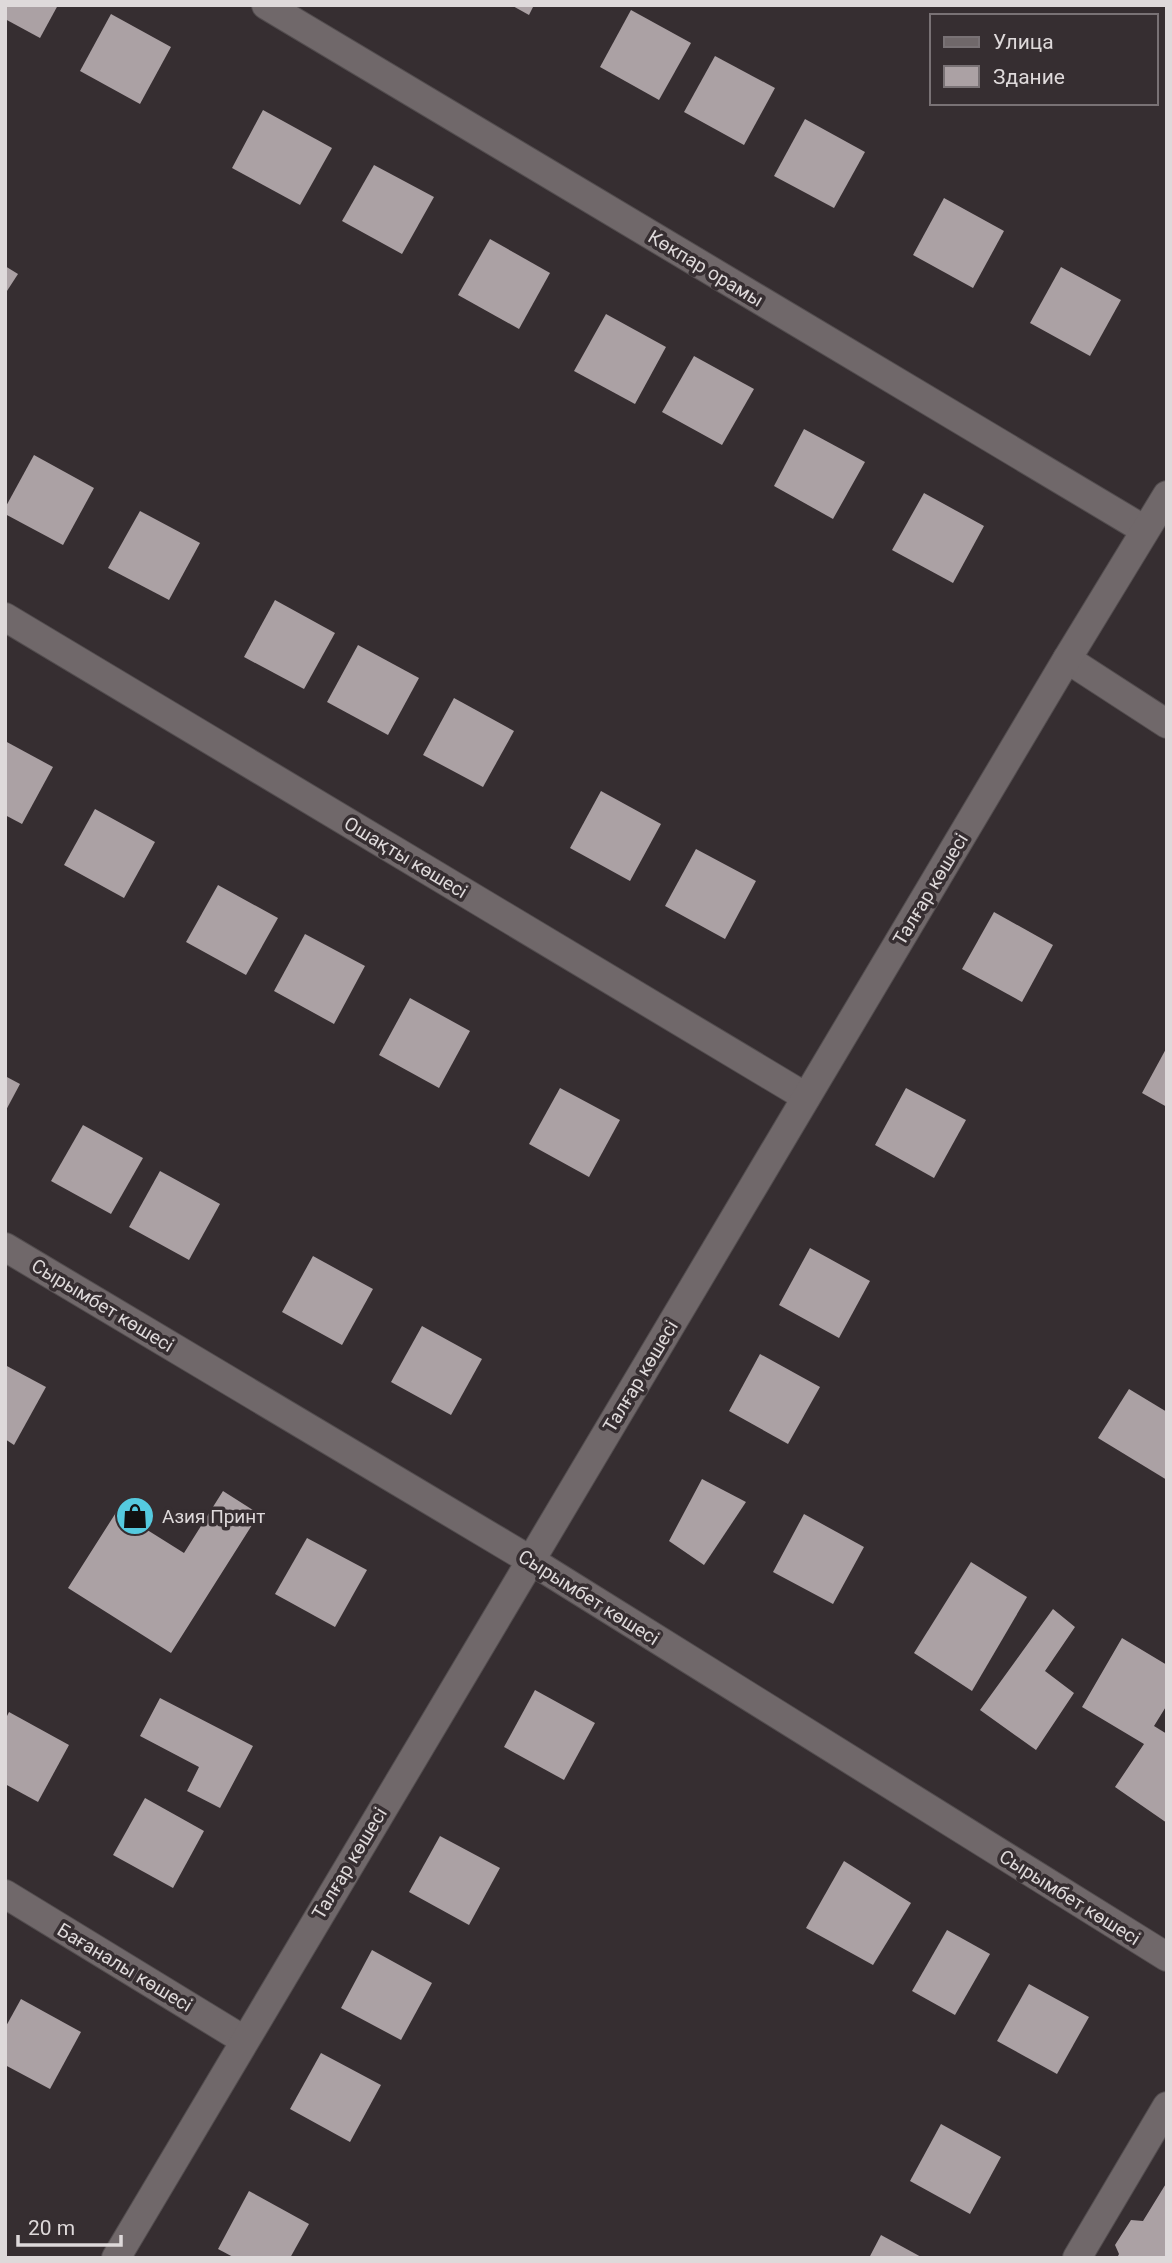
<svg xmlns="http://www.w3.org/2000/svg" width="1172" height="2263" font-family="Roboto,sans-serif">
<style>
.building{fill:#aba1a4}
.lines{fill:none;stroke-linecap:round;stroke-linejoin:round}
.minor-casing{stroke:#534d4f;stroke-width:30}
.minor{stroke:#70686a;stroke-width:28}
.labels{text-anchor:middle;stroke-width:7;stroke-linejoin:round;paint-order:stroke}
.street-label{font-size:19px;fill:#ded9da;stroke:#362e31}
.poi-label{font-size:19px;fill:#ded9da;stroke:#362e31;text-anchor:start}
</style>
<rect width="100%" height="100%" fill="#362e31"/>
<g class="building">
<path d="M5,5H58L40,38L5,19Z"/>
<path d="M511,5H534L529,15Z"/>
<path d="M631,10L691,43L659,100L600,67Z"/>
<path d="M111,14L171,47L140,104L80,71Z"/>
<path d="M715,56L775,88L744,145L684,112Z"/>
<path d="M263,110L332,148L300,205L232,168Z"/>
<path d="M805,119L865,152L834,208L774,176Z"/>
<path d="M374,165L434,197L402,254L342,221Z"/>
<path d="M944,198L1004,231L973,288L913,255Z"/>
<path d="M490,239L550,273L519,329L458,295Z"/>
<path d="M5,266L18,274L5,294Z"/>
<path d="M1061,267L1121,300L1090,356L1030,323Z"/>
<path d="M606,314L666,347L635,404L574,371Z"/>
<path d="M694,356L754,389L722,445L662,412Z"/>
<path d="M804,429L865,462L833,519L774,486Z"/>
<path d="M34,455L94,488L63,545L5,514V508Z"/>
<path d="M924,493L984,526L953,583L892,550Z"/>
<path d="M140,511L200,543L169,600L108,568Z"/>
<path d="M275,600L335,633L304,689L244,657Z"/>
<path d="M358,645L419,678L388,735L327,702Z"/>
<path d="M454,698L514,731L483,787L423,755Z"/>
<path d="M5,741L53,767L22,824L5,815Z"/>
<path d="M601,791L661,824L630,881L570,848Z"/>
<path d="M95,809L155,842L124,898L64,865Z"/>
<path d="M696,849L756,881L725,939L665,906Z"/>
<path d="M218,885L278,918L246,975L186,942Z"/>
<path d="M994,912L1053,945L1022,1002L962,969Z"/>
<path d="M305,934L365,966L334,1024L274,991Z"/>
<path d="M410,998L470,1031L439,1088L379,1055Z"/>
<path d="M1167,1047V1107L1142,1093Z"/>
<path d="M5,1076L20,1084L5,1112Z"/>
<path d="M560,1088L620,1120L589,1177L529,1144Z"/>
<path d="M906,1088L966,1120L934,1178L875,1145Z"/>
<path d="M83,1125L143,1158L111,1214L51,1181Z"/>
<path d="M160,1171L220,1204L189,1260L129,1227Z"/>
<path d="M810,1248L870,1281L839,1338L779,1305Z"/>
<path d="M313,1256L373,1289L342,1345L282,1312Z"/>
<path d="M422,1326L482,1359L451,1415L391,1382Z"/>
<path d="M760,1354L820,1387L788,1444L729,1411Z"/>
<path d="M5,1365L46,1387L14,1445L5,1439Z"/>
<path d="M1129,1389L1167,1412V1480L1098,1438Z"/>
<path d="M702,1479L746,1502L704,1565L669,1541Z"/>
<path d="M223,1491L259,1514L171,1653L68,1588L117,1511L184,1553Z"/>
<path d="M804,1514L864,1547L833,1604L773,1572Z"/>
<path d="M307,1538L367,1570L335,1627L275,1594Z"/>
<path d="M971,1562L1027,1597L972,1691L914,1653Z"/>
<path d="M1053,1609L1075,1627L1045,1671L1074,1693L1036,1750L980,1710Z"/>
<path d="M1122,1638L1167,1665V1705L1154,1726L1167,1734V1823L1115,1787L1144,1744L1082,1707Z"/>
<path d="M535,1690L595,1723L564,1780L504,1747Z"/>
<path d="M160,1698L253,1746L220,1808L187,1791L199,1767L140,1736Z"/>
<path d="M9,1712L69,1745L38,1802L5,1784V1720Z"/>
<path d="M145,1798L204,1831L173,1888L113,1855Z"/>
<path d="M440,1836L500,1868L469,1925L409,1892Z"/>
<path d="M844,1861L911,1903L873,1965L806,1928Z"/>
<path d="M947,1930L990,1954L955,2015L912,1991Z"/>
<path d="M372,1950L432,1983L401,2040L341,2008Z"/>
<path d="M1029,1984L1089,2017L1057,2074L997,2041Z"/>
<path d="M21,1999L81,2032L50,2089L5,2065V2028Z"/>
<path d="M321,2053L381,2085L350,2142L290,2109Z"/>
<path d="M941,2124L1001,2157L970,2214L910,2181Z"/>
<path d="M1167,2182V2258H1117L1119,2254L1115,2245L1131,2220L1143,2221Z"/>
<path d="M249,2191L309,2224L290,2258H235L218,2249Z"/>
<path d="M881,2235L923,2258H869Z"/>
</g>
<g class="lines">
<defs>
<g id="minor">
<path d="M266,5L1145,530"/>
<path d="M5,617L806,1097"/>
<path d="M1067,659L1167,724"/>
<path d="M5,1247L530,1560L1167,1957"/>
<path d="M5,1894L244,2040"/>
<path d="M116,2258L1067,659L1167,495"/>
<path d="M1077,2258L1167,2106"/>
</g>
</defs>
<use href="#minor" class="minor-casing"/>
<use href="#minor" class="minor"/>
</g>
<defs>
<symbol id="shop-disc" viewBox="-11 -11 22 22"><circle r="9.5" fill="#55cadf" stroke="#362e31"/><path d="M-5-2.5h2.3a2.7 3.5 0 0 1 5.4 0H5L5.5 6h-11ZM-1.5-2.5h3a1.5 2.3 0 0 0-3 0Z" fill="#111"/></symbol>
</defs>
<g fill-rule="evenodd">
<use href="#shop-disc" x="113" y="1494" width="44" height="44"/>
</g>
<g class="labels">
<g class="street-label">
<text transform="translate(706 268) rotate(31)" y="7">Көкпар орамы</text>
<text transform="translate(406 857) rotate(31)" y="7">Ошақты көшесі</text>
<text transform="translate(930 889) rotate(-59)" y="7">Талғар көшесі</text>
<text transform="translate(103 1305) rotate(31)" y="7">Сырымбет көшесі</text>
<text transform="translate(640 1376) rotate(-59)" y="7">Талғар көшесі</text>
<text transform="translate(589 1597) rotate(32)" y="7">Сырымбет көшесі</text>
<text transform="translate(349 1863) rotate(-59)" y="7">Талғар көшесі</text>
<text transform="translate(1070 1897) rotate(32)" y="7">Сырымбет көшесі</text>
<text transform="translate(125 1967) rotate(31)" y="7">Бағаналы көшесі</text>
</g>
<g class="poi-label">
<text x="162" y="1523">Азия Принт</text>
</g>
</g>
<rect width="1172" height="2263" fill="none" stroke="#ded9da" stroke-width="14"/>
<rect x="930" y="14" width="228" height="91" fill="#362e31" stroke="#797275" stroke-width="2"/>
<rect x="944" y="37" width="35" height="10" fill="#70686a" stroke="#797275" stroke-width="2"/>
<text x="993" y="49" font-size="21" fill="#ded9da">Улица</text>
<rect x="944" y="66" width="35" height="21" fill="#aba1a4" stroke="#797275" stroke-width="2"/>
<text x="993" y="84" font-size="21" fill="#ded9da">Здание</text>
<path d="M18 2235v10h103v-10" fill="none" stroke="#ded9da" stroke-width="3.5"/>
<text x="28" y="2235" font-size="21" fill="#ded9da" stroke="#362e31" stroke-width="5" paint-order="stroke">20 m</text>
</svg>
